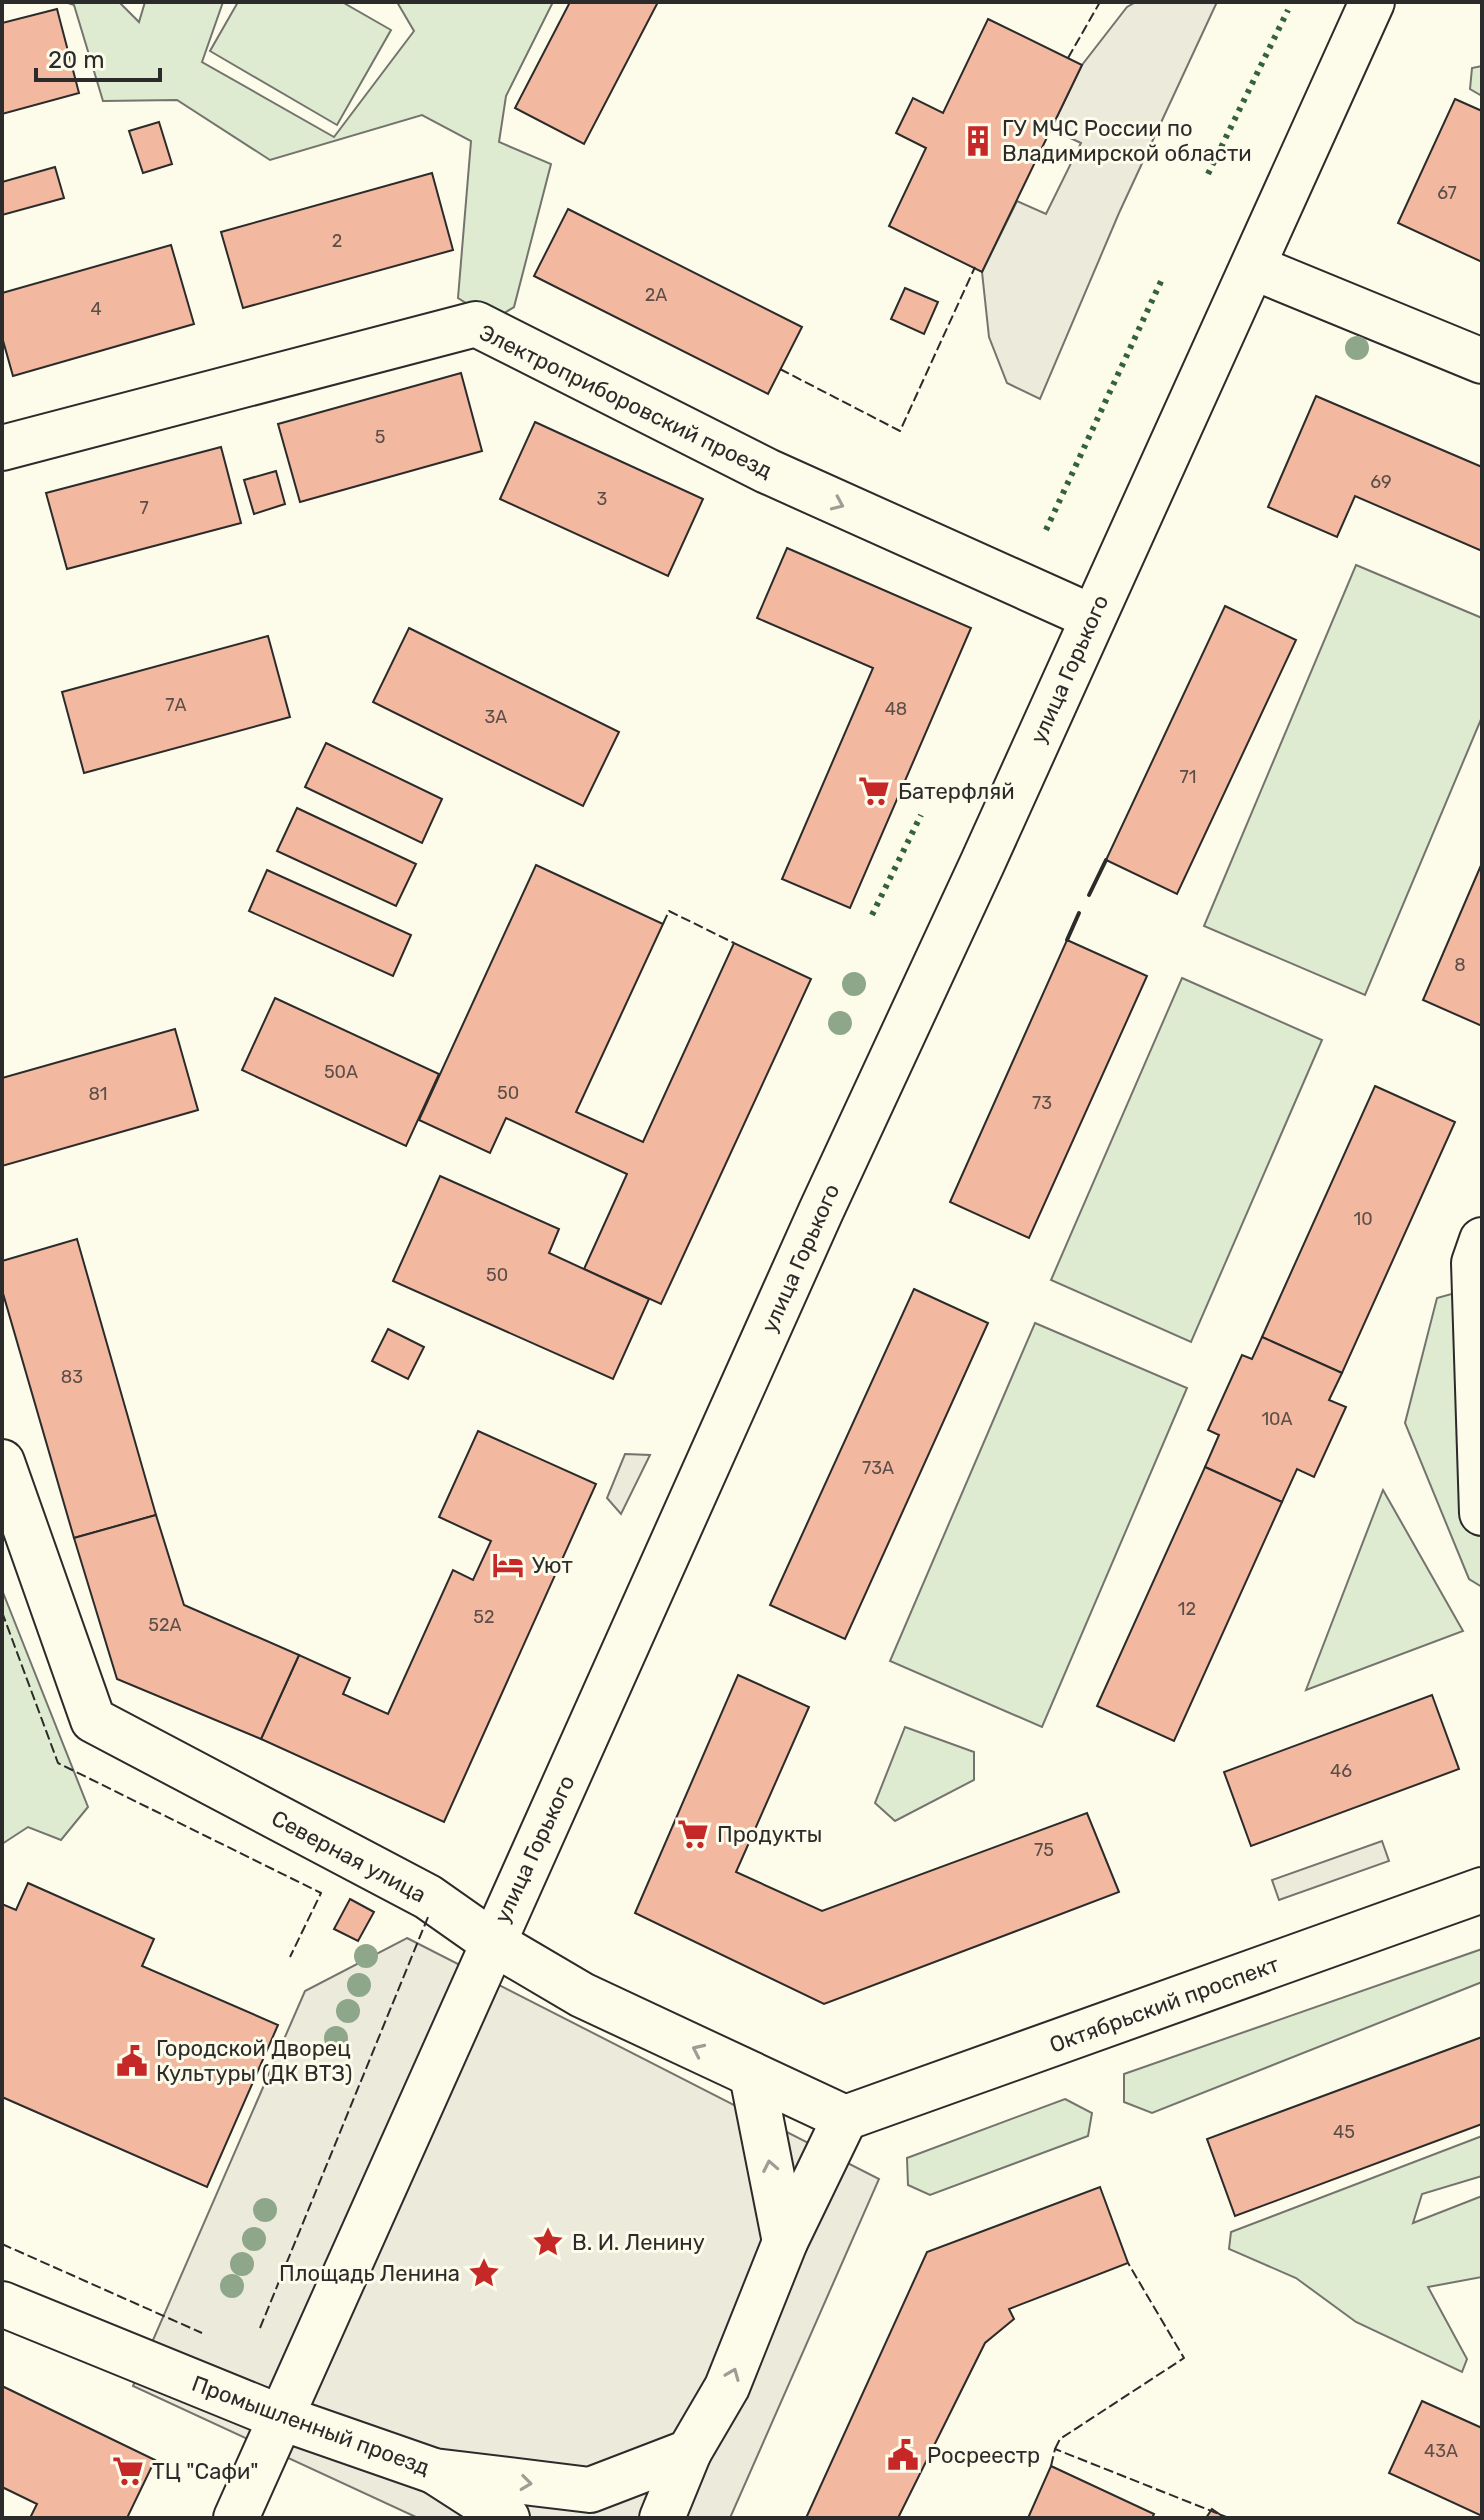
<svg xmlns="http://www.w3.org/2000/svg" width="1484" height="2520" font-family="Rubik,sans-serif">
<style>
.green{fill:#deebd1;stroke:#74746e;stroke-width:2}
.parking{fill:#eceadb;stroke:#74746e;stroke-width:2}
.building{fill:#f2b8a0;stroke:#2b2b2b;stroke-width:2}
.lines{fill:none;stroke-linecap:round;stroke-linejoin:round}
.minor-casing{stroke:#2b2b2b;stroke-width:48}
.major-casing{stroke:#2b2b2b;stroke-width:48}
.minor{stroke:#fdfbea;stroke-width:44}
.major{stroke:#fdfbea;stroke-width:44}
.hedge{stroke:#34623c;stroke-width:6;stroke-dasharray:4 6;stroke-linecap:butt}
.fence{stroke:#2b2b2b;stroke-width:2;stroke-dasharray:10 4;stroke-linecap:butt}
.wall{stroke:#2b2b2b;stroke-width:4}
.tree{fill:#8ea78a}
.oneway{stroke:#9e9d94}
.labels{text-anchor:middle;stroke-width:6;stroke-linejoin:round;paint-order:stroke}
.number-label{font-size:18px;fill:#5d4e48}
.poi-label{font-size:22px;fill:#2b2b2b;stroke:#fdfbea;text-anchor:start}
.street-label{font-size:22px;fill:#2b2b2b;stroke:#fdfbea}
</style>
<rect width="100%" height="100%" fill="#fdfbea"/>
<g class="green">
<path d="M65,2H119L139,22L145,2H223L202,62L334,137L414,31L397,2H553L506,96L499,142L551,164L514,307L493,320L458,298L471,141L422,115L270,160L177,100L103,101L74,5Z"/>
<path d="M238,2H342L391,30L337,125L210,51Z"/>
<path d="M1482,66V96L1470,89L1472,68Z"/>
<path d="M1356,565L1482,618V717L1365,995L1204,926Z"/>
<path d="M1182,978L1322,1040L1191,1342L1051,1280Z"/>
<path d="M1455,1293L1482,1298V1587L1469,1579L1405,1423L1437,1298Z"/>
<path d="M1035,1323L1187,1388L1042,1727L890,1661Z"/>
<path d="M1383,1490L1463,1631L1306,1690Z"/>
<path d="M2,1590L88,1807L61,1840L28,1827L2,1844Z"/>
<path d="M905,1727L974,1752V1780L895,1821L875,1803Z"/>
<path d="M1482,1949V1982L1152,2113L1124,2102V2074Z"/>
<path d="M1065,2099L1092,2113L1088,2136L930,2195L908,2185L907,2158Z"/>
<path d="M1482,2136V2176L1422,2194L1413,2223L1482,2196V2277L1428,2287L1467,2359L1462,2372L1356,2322L1296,2278L1229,2249L1231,2232Z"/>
</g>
<g class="parking">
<path d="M1136,2H1217L1119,213L1040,399L1007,383L989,337L982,272L1017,201L1046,214L1081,143L1051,129L1082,65L1127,7Z"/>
<path d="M625,1454L650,1455L621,1514L607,1498Z"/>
<path d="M1382,1841L1389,1861L1279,1900L1272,1880Z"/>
<path d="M407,1938L879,2179L730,2518H418L133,2386L305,1991Z"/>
</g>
<g class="building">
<path d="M570,2H658L584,144L515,108Z"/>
<path d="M57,9L79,93L2,114V23Z"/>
<path d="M988,19L1082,65L982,272L889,226L926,148L896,133L913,98L943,113Z"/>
<path d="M1455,99L1482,111V262L1398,223Z"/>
<path d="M159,122L172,164L143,173L129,131Z"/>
<path d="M55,167L64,198L2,215V182Z"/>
<path d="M432,173L453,250L243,308L221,232Z"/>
<path d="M568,209L802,327L768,394L534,276Z"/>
<path d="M171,245L194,324L13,376L2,337V293Z"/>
<path d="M905,288L938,302L924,334L891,319Z"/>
<path d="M461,373L482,451L300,502L278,424Z"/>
<path d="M1316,396L1482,467V551L1355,496L1337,537L1268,507Z"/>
<path d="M535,422L703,499L668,576L500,499Z"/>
<path d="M221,447L241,523L67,569L46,493Z"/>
<path d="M276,471L285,504L254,514L244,480Z"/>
<path d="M787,548L971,628L850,908L782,879L873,668L757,618Z"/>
<path d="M1225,606L1296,640L1177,894L1106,860Z"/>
<path d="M409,628L619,732L583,806L373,702Z"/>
<path d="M268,636L290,717L84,773L62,692Z"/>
<path d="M326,743L442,799L422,843L305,787Z"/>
<path d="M297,808L416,864L396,906L277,851Z"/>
<path d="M1482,863V1026L1423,1000Z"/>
<path d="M536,865L663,924L576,1112L643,1142L734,943L811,979L661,1304L584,1269L627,1174L506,1118L490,1153L419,1120Z"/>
<path d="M267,870L411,935L393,976L249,911Z"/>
<path d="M1067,940L1147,976L1029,1238L950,1202Z"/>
<path d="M275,998L439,1074L406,1146L242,1070Z"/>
<path d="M175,1029L198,1110L2,1166V1078Z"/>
<path d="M1375,1086L1455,1122L1342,1373L1262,1337Z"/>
<path d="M440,1176L559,1229L549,1253L649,1299L613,1379L393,1281Z"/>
<path d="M77,1239L156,1515L74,1538L2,1290V1261Z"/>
<path d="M914,1289L988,1323L845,1639L770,1605Z"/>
<path d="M388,1329L424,1347L408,1379L372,1361Z"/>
<path d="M1262,1337L1342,1373L1329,1400L1346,1407L1314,1477L1297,1469L1282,1502L1205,1467L1219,1435L1208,1430L1242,1355L1252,1359Z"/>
<path d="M478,1431L596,1484L444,1822L261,1739L299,1655L350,1678L343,1694L388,1714L453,1570L473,1580L491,1541L439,1517Z"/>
<path d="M1205,1467L1282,1502L1174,1741L1097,1706Z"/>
<path d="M156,1515L184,1605L299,1655L261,1739L117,1679L74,1538Z"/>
<path d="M738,1675L809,1707L736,1872L822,1911L1087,1813L1119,1892L824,2004L635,1913Z"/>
<path d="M1432,1695L1459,1769L1251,1846L1224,1772Z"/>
<path d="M28,1883L154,1939L142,1966L278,2025L207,2187L2,2097V1904L16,1910Z"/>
<path d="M350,1899L374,1912L358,1941L334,1929Z"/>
<path d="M1482,2037V2124L1235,2216L1207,2139Z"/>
<path d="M1100,2187L1128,2263L1009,2309L1014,2319L985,2343L898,2518H806L927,2252Z"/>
<path d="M2,2386L155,2460L127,2518H30L37,2504L2,2487Z"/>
<path d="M1422,2401L1482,2428V2516L1389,2473Z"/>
<path d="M1051,2466L1154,2514L1152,2518H1028Z"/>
<path d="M1212,2509L1225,2518H1206Z"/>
</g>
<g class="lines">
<defs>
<g id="minor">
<path d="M1253,267L1482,361"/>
<path d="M2,448L476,324L767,471L1092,617"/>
<path d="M1482,1240L1474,1263L1482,1513"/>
<path d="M2,1462L93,1720L428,1897L492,1942"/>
<path d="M2,2304L282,2418"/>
<path d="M434,2471L507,2518"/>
<path d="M662,2518L689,2452"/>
</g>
<g id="major">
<path d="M492,1942L582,1995L845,2118"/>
<path d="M752,2075L785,2242"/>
<path d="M845,2118L1482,1890"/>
<path d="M282,2418L434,2471L590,2490L689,2452L727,2387L785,2242L845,2118"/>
<path d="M236,2518L821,1211L982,864L1372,2"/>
</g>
</defs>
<use href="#minor" class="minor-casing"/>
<use href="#major" class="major-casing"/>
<use href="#minor" class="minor"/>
<use href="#major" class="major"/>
<g class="hedge">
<path d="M1208,174L1288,10"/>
<path d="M1046,530L1163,277"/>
<path d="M872,915L921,815"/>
</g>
<g class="fence">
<path d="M1068,58L1100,2"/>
<path d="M780,369L900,431L975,267"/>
<path d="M663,924L669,911L734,943"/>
<path d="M2,1612L58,1763L321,1893L290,1957"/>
<path d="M2,2244L202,2333"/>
<path d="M260,2328L428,1917"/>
<path d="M1055,2449L1060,2439L1184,2358L1128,2263"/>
<path d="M1051,2466L1055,2449L1229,2518"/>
</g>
<g class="wall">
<path d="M1089,895L1106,860"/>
<path d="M1067,940L1079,913"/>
</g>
</g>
<g class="tree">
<circle cx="1357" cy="348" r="12"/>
<circle cx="854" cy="984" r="12"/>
<circle cx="840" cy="1023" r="12"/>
<circle cx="366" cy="1956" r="12"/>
<circle cx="359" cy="1985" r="12"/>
<circle cx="348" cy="2011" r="12"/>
<circle cx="336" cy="2038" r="12"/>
<circle cx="265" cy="2210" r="12"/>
<circle cx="254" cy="2239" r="12"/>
<circle cx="242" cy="2264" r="12"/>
<circle cx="232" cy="2286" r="12"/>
</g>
<defs><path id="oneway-chevron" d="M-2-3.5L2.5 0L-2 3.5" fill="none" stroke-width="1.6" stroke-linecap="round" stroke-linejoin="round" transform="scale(2)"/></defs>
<g class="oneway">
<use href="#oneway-chevron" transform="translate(838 504) rotate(24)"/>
<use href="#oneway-chevron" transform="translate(698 2050) rotate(-155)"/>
<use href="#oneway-chevron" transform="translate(770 2166) rotate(-101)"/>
<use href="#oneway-chevron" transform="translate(733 2374) rotate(-68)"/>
<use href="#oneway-chevron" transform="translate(526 2483) rotate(7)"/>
</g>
<defs>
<symbol id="building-bare" viewBox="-9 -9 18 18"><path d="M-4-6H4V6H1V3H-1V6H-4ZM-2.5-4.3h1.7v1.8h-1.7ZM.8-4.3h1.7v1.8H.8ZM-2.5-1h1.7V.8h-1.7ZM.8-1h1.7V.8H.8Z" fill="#c62828" stroke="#fdfbea" stroke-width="2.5" paint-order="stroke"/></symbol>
<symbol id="supermarket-bare" viewBox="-9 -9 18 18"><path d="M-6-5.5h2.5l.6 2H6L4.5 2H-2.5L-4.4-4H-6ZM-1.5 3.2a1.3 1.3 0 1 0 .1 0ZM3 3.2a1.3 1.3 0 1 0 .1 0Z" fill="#c62828" stroke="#fdfbea" stroke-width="2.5" paint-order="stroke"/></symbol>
<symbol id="hotel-bare" viewBox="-9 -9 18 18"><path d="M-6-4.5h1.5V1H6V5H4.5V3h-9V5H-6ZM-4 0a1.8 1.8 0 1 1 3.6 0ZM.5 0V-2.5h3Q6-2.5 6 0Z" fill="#c62828" stroke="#fdfbea" stroke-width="2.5" paint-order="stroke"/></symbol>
<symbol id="civic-bare" viewBox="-9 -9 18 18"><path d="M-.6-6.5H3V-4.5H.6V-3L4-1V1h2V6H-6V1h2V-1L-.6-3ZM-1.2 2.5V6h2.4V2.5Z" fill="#c62828" stroke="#fdfbea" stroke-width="2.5" paint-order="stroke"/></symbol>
<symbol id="sight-bare" viewBox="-9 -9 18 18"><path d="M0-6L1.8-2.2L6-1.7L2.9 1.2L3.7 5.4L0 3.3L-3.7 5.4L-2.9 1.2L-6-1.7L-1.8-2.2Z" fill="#c62828" stroke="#fdfbea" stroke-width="2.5" paint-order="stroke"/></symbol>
</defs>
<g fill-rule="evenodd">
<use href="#building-bare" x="956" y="119" width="44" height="44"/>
<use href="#supermarket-bare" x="852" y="769" width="44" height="44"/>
<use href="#hotel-bare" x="486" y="1543" width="44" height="44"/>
<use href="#supermarket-bare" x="671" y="1812" width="44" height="44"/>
<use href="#civic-bare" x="110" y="2039" width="44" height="44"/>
<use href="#sight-bare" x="526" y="2220" width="44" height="44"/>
<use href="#sight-bare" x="462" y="2251" width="44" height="44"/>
<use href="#civic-bare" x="881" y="2433" width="44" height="44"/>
<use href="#supermarket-bare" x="106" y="2449" width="44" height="44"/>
</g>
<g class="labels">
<g class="number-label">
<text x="1447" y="199">67</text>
<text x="337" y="247">2</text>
<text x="656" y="301">2А</text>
<text x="96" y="315">4</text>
<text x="380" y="443">5</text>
<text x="1381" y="488">69</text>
<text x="602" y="505">3</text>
<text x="144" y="514">7</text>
<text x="176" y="711">7А</text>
<text x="896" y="715">48</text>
<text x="496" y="723">3А</text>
<text x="1188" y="783">71</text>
<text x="1460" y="971">8</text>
<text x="341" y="1078">50А</text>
<text x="508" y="1099">50</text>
<text x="98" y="1100">81</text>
<text x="1042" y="1109">73</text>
<text x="1363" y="1225">10</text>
<text x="497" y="1281">50</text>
<text x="72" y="1383">83</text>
<text x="1277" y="1425">10А</text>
<text x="878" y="1474">73А</text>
<text x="1187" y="1615">12</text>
<text x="484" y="1623">52</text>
<text x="165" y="1631">52А</text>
<text x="1341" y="1777">46</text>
<text x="1044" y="1856">75</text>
<text x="1344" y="2138">45</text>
<text x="1441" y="2457">43А</text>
</g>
<g class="poi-label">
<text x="1002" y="136">ГУ МЧС России по<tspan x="1002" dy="25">Владимирской области</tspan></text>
<text x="898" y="799">Батерфляй</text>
<text x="532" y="1573">Уют</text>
<text x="717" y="1842">Продукты</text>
<text x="156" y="2056">Городской Дворец<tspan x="156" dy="25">Культуры (ДК ВТЗ)</tspan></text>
<text x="572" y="2250">В. И. Ленину</text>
<text x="460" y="2281" text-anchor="end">Площадь Ленина</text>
<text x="927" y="2463">Росреестр</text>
<text x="152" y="2479">ТЦ "Сафи"</text>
</g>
<g class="street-label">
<text transform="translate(626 401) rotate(26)" y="8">Электроприборовский проезд</text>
<text transform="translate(1069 669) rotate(-66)" y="8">улица Горького</text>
<text transform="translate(800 1258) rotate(-66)" y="8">улица Горького</text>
<text transform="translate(534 1849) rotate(-65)" y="8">улица Горького</text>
<text transform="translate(349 1856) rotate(28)" y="8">Северная улица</text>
<text transform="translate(1164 2004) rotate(-20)" y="8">Октябрьский проспект</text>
<text transform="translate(311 2425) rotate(20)" y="8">Промышленный проезд</text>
</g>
</g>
<rect width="1484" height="2520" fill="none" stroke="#2b2b2b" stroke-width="8"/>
<path d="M36 68v12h124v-12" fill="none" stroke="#2b2b2b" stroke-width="4"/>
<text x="48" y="68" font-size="24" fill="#2b2b2b" stroke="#fdfbea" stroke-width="6" paint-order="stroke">20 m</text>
</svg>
